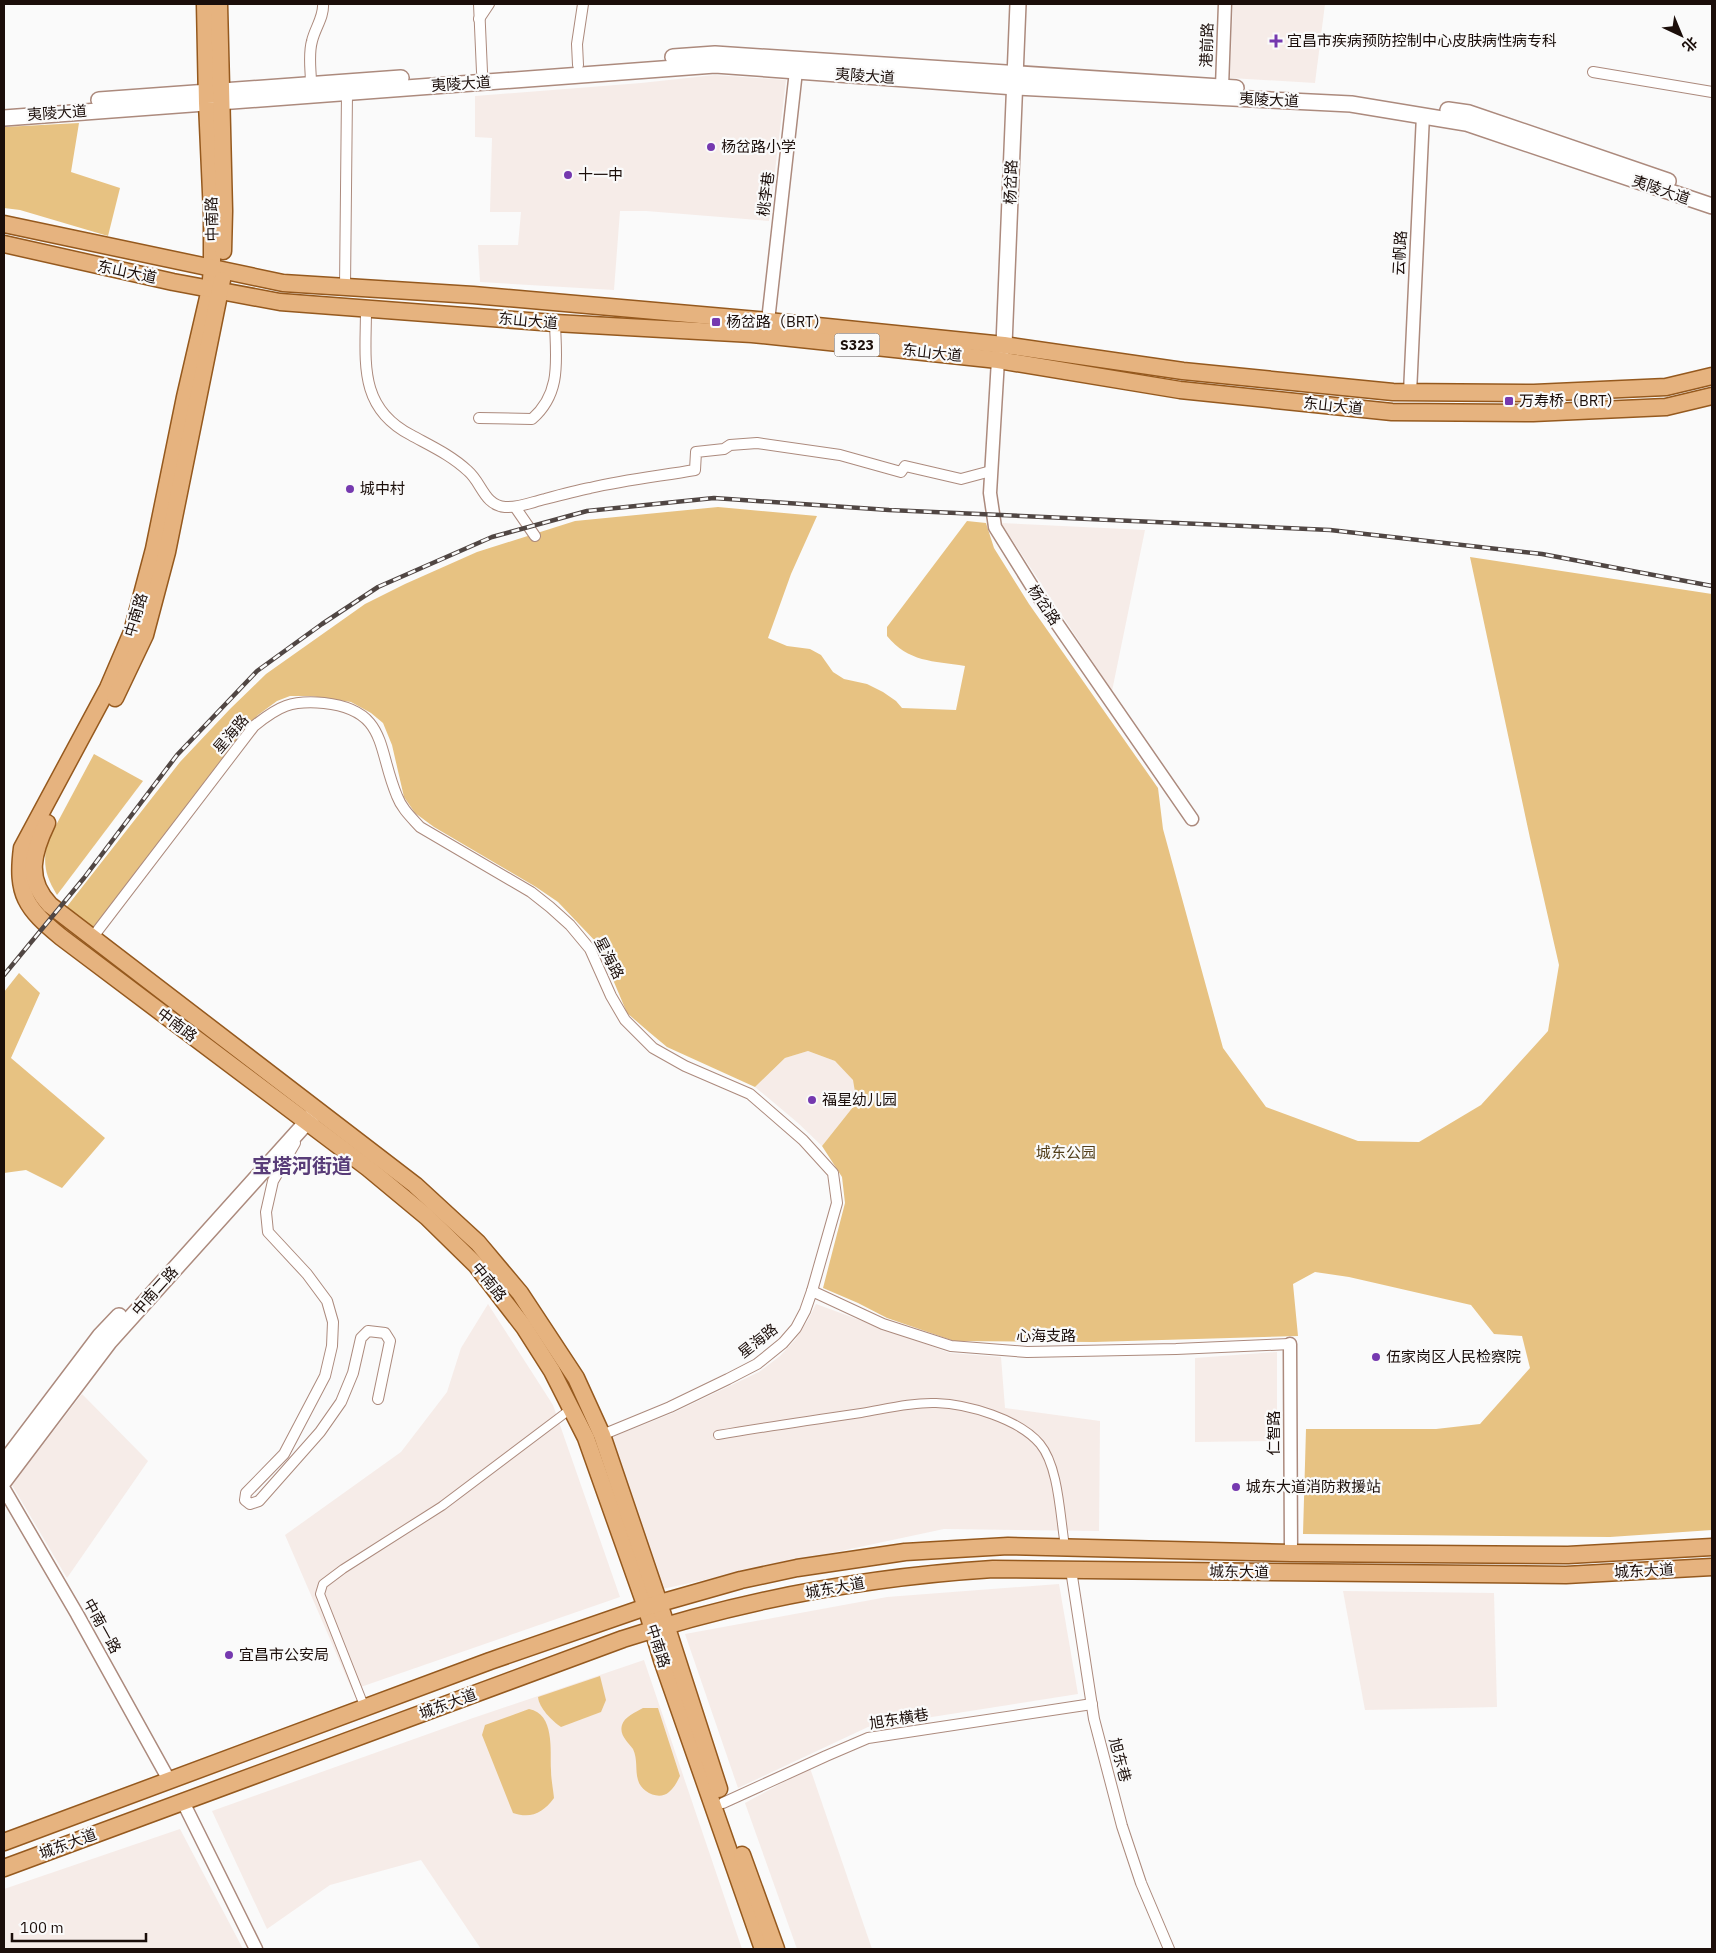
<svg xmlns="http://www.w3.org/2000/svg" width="1716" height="1953" font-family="'IBM Plex Sans','Noto Sans SC',sans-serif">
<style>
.built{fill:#f6ece8}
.green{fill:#e7c282}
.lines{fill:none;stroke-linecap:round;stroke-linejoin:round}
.pedestrian-casing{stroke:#ac8a7d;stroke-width:10}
.minor-casing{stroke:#ac8a7d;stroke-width:12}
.tertiary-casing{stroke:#ac8a7d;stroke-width:15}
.secondary-casing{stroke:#ac8a7d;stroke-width:18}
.primary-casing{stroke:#95591e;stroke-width:19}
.pedestrian{stroke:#fff;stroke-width:8}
.minor{stroke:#fff;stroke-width:10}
.tertiary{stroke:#fff;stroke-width:12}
.secondary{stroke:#fff;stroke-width:15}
.primary{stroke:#e6b37f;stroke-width:16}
.rail-casing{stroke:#504643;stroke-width:4.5}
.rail{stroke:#fafafa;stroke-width:2.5;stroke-dasharray:8;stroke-linecap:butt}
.poi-dot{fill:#7539af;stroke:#fafafa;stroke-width:2}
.labels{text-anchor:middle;stroke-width:4.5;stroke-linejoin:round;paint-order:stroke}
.shield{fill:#fafafa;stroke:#5e5552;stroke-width:1}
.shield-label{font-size:14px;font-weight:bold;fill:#1b0e0a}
.poi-label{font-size:15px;fill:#1b0e0a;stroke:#fafafa;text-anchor:start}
.street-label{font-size:15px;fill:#1b0e0a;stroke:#fafafa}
.park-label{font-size:15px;fill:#523e19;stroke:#fafafa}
.district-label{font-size:20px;font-weight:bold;fill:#583c78;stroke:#fafafa}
</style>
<rect width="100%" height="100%" fill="#fafafa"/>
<g class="built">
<path d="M1233,4H1325L1315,83L1230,78Z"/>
<path d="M715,75L786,80L769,221L646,211H620L614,290L480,282L478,245H518L521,212H490L492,138L475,137V96L641,83Z"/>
<path d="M1001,523L1145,530L1112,691Z"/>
<path d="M808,1051L835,1061L854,1080L855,1092L853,1107L822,1146L798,1123L755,1087L785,1058Z"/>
<path d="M488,1304L553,1405L620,1597L352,1690L285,1535L401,1452L447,1392L461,1348Z"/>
<path d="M816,1304L950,1353L1001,1357L1005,1408L1100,1421L1099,1531L944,1529L662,1589L610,1438L673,1413L759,1372L780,1356L795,1340L808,1320Z"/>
<path d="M1277,1352V1441L1195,1442V1358Z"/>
<path d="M82,1394L148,1461L67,1578L12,1485Z"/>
<path d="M1059,1584L1078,1694L868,1727L738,1788L685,1634L887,1597Z"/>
<path d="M1343,1591L1494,1593L1497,1707L1365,1710Z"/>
<path d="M644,1660L742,1949H481L421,1860L330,1885L267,1929L212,1811L473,1718Z"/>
<path d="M810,1768L872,1949H797L745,1803Z"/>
<path d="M180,1829L243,1949H4V1889Z"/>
</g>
<g class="green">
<path d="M79,123L71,172L120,188L108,236L20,210L4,208V127Z"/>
<path d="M718,507L817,516L791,574L768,638L787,646L810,649L821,655L833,672L844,679L867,684L883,692L896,701L902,708L956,710L965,666C933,661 908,662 887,636V627L967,521L986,523L994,548L1029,604L1158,788L1163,829L1223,1048L1266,1107L1358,1141L1419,1142L1481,1105L1548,1031L1559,965L1530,838L1470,557L1712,594V1530L1610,1537L1303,1534L1306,1429H1436L1480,1424L1530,1368L1522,1336L1494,1334L1471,1305L1349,1277L1315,1272L1293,1284L1298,1336L1094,1342L954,1341L887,1318L858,1303L823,1288L845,1203L842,1177L822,1146L853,1107L855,1092L853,1080L835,1061L808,1051L785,1058L755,1087L667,1047L649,1032L627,1013L598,944L558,902L536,887L434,827L415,813L404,797L392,745L383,723L371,713L351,702L311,696H290L277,701L258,715L244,731L94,931L65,909L180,762L230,709L266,674L365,604L405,584L477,552L575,521Z"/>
<path d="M94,754L143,781L57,895C45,875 43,865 47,842Z"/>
<path d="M19,973L40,993L11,1058L105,1138L62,1188L26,1170L4,1173V992Z"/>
<path d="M600,1676L606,1700L601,1712L561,1727C552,1721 539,1708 538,1697Z"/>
<path d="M643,1708H658L680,1776C677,1782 674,1788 669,1792C659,1801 641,1792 638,1780C635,1770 638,1760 633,1749C628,1742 619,1735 622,1725C624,1717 636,1712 643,1708Z"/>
<path d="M529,1709C555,1714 550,1750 551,1770C551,1779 553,1788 554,1798C543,1813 531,1819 513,1813L482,1735L485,1725Z"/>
</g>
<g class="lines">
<defs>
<g id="pedestrian">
<path d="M718,1435C765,1427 813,1420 861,1413C885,1409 911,1402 936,1403C968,1404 1019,1419 1040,1444C1059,1467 1060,1517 1065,1546"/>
<path d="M365,1708L320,1594L323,1584L343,1569L442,1506L572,1408"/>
</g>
<g id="minor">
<path d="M479,4L482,72"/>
<path d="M479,19L489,4"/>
<path d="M578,65L577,44L583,4"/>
<path d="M1593,72L1712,92"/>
<path d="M311,84C311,70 308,55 312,41C315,28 324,17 323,4"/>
<path d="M345,287L347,93"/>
<path d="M366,309C366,360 357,407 411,435C431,446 451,455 468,471C482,483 484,505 505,507C519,508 532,502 545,499C560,495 575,491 590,488C624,480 660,476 695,470L696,452L724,449L730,445L757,443L840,455L901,472L905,466L961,479L991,471"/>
<path d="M479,418L532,419C562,393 556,359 555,323"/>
<path d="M515,507L535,536"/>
<path d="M92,938L254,726C279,706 291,700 324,703C388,710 377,749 397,796C402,809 411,817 420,827L531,892L550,907L570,925L590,949L611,996L625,1020L653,1048L685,1066L750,1094L803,1140L833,1173L837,1203L812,1291L805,1311L796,1328L783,1343L757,1364L728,1379L670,1407L602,1435"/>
<path d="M295,1143L273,1181L266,1212L268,1232L307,1274L327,1301L333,1322L332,1346L325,1376L284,1454L246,1493L245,1500L250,1504L259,1501L320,1432L341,1402L353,1373L361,1338L368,1331L385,1333L390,1341L378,1399"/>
<path d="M812,1291L883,1324L951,1346L1027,1352L1176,1349L1290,1344"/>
<path d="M1071,1570L1094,1719L1122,1826L1141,1883L1169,1949"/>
<path d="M723,1803L826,1756L868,1738L1092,1704"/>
</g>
<g id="tertiary">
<path d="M1222,87L1225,4"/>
<path d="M768,321L796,71"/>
<path d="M998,360L990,493L995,527L1038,596L1192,819"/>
<path d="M1410,393L1423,115"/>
<path d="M1290,1344L1291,1553"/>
<path d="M4,1489L77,1614L169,1780"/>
<path d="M183,1802L256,1949"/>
</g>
<g id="secondary">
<path d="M673,57L715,54L1236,88"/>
<path d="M99,100L401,78"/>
<path d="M1448,110L1469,113L1668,181"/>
<path d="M4,118L715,65L1015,87L1351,104L1466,123L1712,206"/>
<path d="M999,356L1004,345L1018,4"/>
<path d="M4,1463L100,1336L119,1316"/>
<path d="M4,1481L109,1342L314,1114"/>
</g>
<g id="primary">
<path d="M205,4L207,103L212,215V269L210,289L185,397L154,549L132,632L108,688L22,848C16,895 26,908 61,937L368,1168L427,1217L476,1265L524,1327L552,1371L586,1438L646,1607L662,1660L763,1949"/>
<path d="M219,4L224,211L223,251"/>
<path d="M4,224L283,283L473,295L768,321L1004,345L1183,371L1393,392L1534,393L1666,387L1712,376"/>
<path d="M4,244L173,282L280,302L555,323L752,334L998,360L1180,390L1392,412L1533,413L1666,407L1712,396"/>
<path d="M115,698L145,635L167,552L222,280"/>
<path d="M47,823C33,852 25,879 50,905L415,1185L478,1243L520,1293L576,1378L602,1435L659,1603L719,1789"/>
<path d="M4,1842L490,1661L646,1607L741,1580L797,1568L905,1552L1008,1546L1291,1553L1568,1555L1712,1547"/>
<path d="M742,1855L776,1949"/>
<path d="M4,1868L623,1639C742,1600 867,1577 993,1569L1566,1575L1712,1567"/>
</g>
</defs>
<use href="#pedestrian" class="pedestrian-casing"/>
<use href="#minor" class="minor-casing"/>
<use href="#tertiary" class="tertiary-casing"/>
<use href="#secondary" class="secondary-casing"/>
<use href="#primary" class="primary-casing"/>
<use href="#pedestrian" class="pedestrian"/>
<use href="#minor" class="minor"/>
<use href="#tertiary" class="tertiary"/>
<use href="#secondary" class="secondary"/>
<use href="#primary" class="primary"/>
<defs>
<path id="rail" d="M4,975L84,878L177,755L257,671L322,624L378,587L492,537L587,511L714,498L889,510L1330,530L1542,554L1712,586"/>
</defs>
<use href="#rail" class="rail-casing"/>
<use href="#rail" class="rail"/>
</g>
<g class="poi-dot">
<path d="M1273.5 33.5h5v5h5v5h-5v5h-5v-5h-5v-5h5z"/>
<circle cx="711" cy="147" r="5"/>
<circle cx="568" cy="175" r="5"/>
<rect x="711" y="317" width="10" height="10" rx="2.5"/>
<rect x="1504" y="396" width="10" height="10" rx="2.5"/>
<circle cx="350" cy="489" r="5"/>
<circle cx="812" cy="1100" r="5"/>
<circle cx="1376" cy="1357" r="5"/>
<circle cx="1236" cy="1487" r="5"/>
<circle cx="229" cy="1655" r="5"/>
</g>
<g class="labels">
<rect class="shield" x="834.5" y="333.5" width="45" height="23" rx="4"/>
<g class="shield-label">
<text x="857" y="350">S323</text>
</g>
<g class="poi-label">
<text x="1287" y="46">宜昌市疾病预防控制中心皮肤病性病专科</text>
<text x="721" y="152">杨岔路小学</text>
<text x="578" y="180">十一中</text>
<text x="726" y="327">杨岔路（BRT）</text>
<text x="1519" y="406">万寿桥（BRT）</text>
<text x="360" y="494">城中村</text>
<text x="822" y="1105">福星幼儿园</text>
<text x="1386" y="1362">伍家岗区人民检察院</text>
<text x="1246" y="1492">城东大道消防救援站</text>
<text x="239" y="1660">宜昌市公安局</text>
</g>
<g class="street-label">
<text transform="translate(1207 45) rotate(-88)" y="5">港前路</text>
<text transform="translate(865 76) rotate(4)" y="5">夷陵大道</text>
<text transform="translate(461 84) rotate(-4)" y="5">夷陵大道</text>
<text transform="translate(1269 100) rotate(3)" y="5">夷陵大道</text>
<text transform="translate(57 113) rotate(-4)" y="5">夷陵大道</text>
<text transform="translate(1011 182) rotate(-88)" y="5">杨岔路</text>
<text transform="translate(1661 190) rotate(19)" y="5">夷陵大道</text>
<text transform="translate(766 194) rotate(-83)" y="5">桃李巷</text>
<text transform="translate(212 219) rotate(-91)" y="5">中南路</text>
<text transform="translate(1400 253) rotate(-87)" y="5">云帆路</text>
<text transform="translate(127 272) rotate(12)" y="5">东山大道</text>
<text transform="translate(528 321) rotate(5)" y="5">东山大道</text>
<text transform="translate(932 353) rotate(6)" y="5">东山大道</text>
<text transform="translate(1333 406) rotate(6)" y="5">东山大道</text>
<text transform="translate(1044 605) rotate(56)" y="5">杨岔路</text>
<text transform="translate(136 615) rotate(-73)" y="5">中南路</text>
<text transform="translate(231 734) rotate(-50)" y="5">星海路</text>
<text transform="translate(609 958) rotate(62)" y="5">星海路</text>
<text transform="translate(177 1025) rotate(37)" y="5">中南路</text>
<text transform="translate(489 1282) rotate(51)" y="5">中南路</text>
<text transform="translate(155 1291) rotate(-48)" y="5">中南二路</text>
<text x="1046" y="1341">心海支路</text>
<text transform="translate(758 1341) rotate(-38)" y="5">星海路</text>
<text transform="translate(1274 1433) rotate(-90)" y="5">仁智路</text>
<text transform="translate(1644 1571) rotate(-3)" y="5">城东大道</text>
<text transform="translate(1239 1572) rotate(1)" y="5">城东大道</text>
<text transform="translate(835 1588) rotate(-10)" y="5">城东大道</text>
<text transform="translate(102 1626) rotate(61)" y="5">中南一路</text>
<text transform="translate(658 1646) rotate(72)" y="5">中南路</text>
<text transform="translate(448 1704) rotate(-20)" y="5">城东大道</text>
<text transform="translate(899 1719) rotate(-9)" y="5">旭东横巷</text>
<text transform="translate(1120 1760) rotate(75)" y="5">旭东巷</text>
<text transform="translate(68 1844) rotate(-20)" y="5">城东大道</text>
</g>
<g class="park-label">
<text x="1066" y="1158">城东公园</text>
</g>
<g class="district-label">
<text x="302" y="1173">宝塔河街道</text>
</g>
</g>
<rect width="1716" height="1953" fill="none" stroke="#1b0e0a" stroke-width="10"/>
<g transform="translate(1681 35) rotate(136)" stroke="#fafafa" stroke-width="4" paint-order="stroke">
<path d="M0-4L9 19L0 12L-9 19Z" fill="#1b0e0a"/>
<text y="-8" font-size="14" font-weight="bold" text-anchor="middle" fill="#1b0e0a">北</text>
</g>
<path d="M12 1933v8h134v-8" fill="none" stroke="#1b0e0a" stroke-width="2.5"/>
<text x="20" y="1933" font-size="15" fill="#1b0e0a" stroke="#fafafa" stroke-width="4" paint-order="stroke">100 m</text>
</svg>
